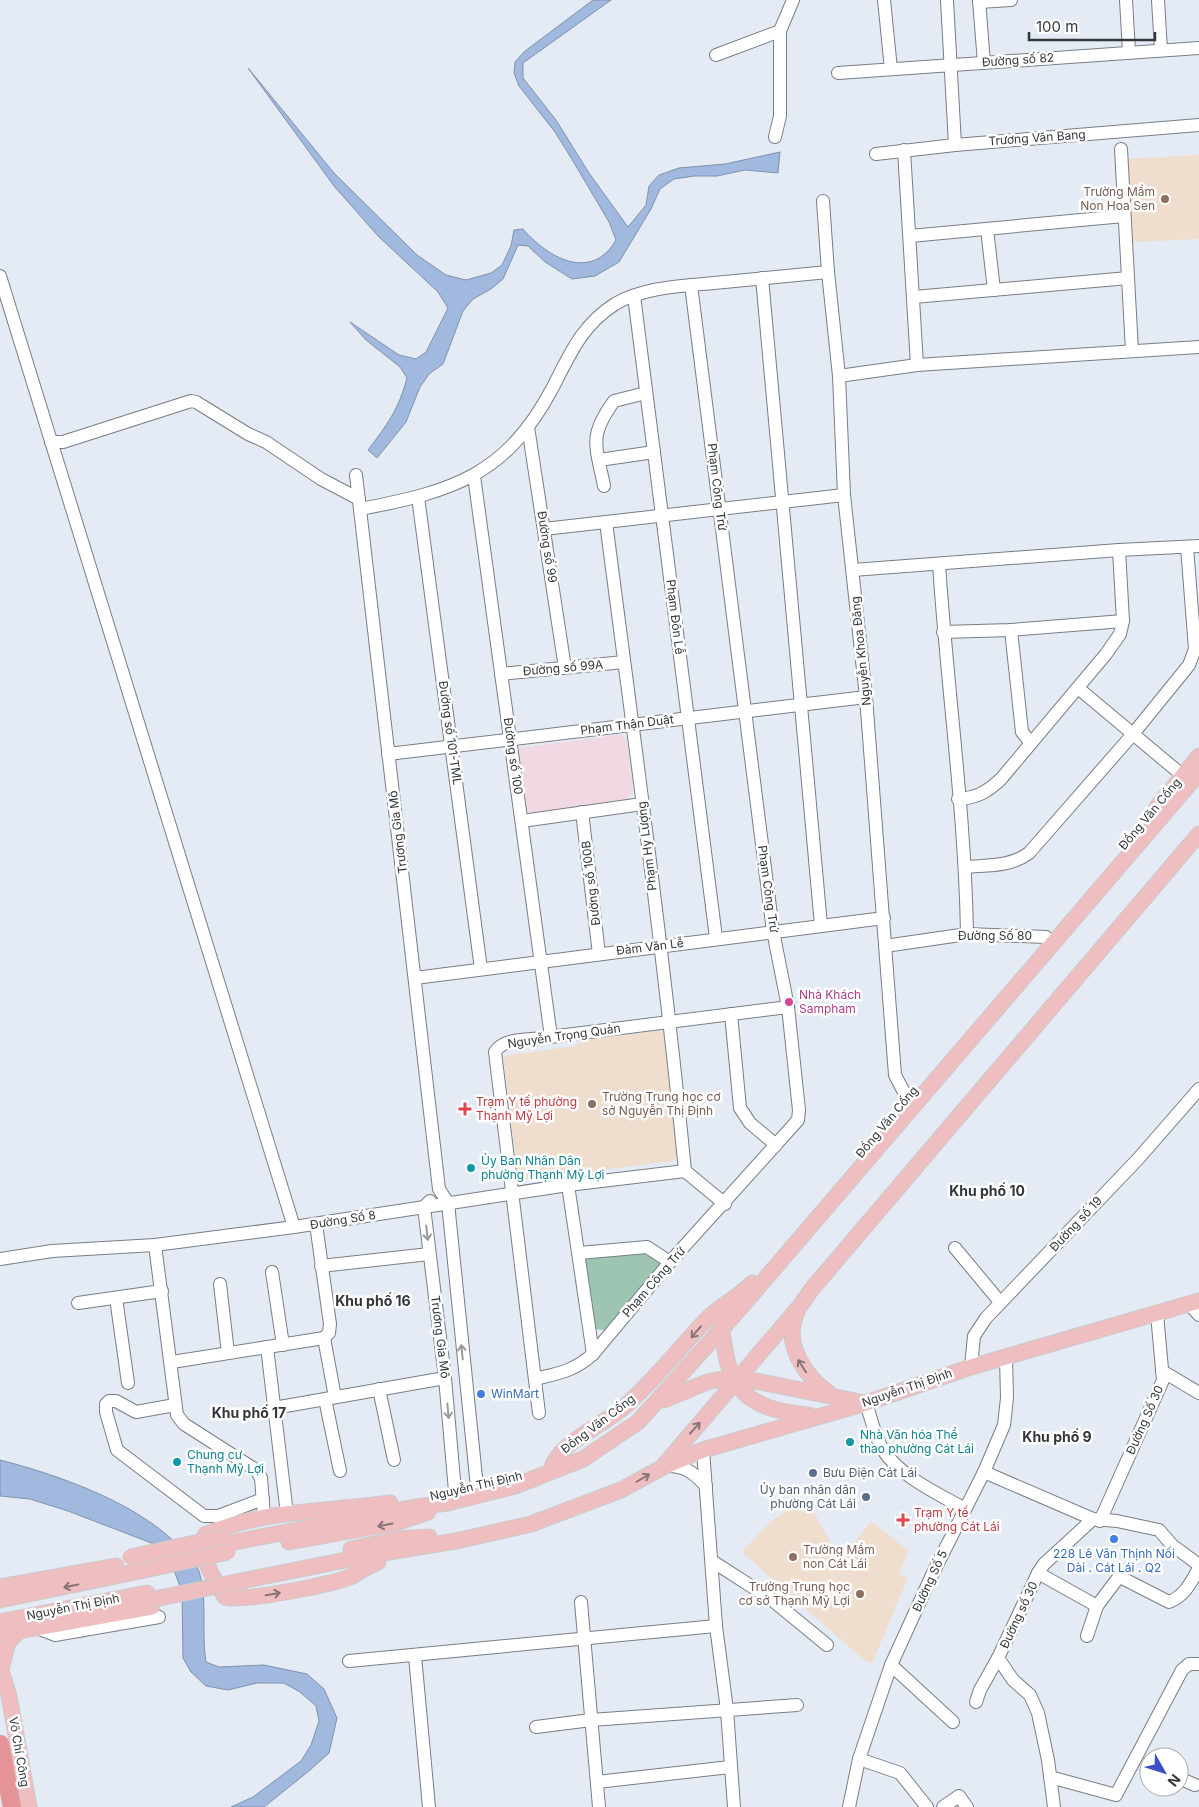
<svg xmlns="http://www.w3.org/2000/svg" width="1199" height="1807" font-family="Inter,sans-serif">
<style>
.commercial{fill:#f1d9e3}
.education{fill:#efddcd}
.green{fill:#9dc5b1}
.water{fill:#a1b9de;stroke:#8092ad}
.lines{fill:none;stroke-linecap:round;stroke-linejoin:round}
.minor-casing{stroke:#787e86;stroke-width:14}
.major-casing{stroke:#cacbcc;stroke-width:17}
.highway-casing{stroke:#cacbcc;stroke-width:19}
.minor{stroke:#fff;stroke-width:12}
.major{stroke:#efbec1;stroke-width:15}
.highway{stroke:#e59397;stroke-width:18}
.major-bridge-casing{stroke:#cacbcc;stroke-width:17;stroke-linecap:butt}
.major-bridge{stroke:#efbec1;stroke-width:15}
.oneway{stroke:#999a9c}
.oneway2{stroke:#887377}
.education-dot{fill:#8d6e63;stroke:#fff;stroke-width:2}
.hotel-dot{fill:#d1479c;stroke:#fff;stroke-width:2}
.health-dot{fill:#e0444e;stroke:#fff;stroke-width:2}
.culture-dot{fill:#0f9aa8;stroke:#fff;stroke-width:2}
.shop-dot{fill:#3f7fe0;stroke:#fff;stroke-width:2}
.service-dot{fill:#5c6f8a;stroke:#fff;stroke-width:2}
.labels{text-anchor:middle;stroke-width:5;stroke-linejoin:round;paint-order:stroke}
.street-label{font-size:12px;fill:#33363a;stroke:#fff}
.education-label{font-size:12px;fill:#785e54;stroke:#fff;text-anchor:end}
.hotel-label{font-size:12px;fill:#b23c85;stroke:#fff;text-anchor:start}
.health-label{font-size:12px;fill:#be3a42;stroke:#fff;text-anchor:start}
.culture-label{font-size:12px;fill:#0d838f;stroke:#fff;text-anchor:start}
.shop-label{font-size:12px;fill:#366cbe;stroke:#fff;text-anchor:start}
.service-label{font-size:12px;fill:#4e5e75;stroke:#fff;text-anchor:start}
.neighbourhood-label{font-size:14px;font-weight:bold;fill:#33363a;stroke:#fff}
</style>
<rect width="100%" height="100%" fill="#e4ebf4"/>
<path class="commercial" d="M621,734L627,742L633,792L627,801L532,813L524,808L517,752L520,748Z"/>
<g class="education">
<path d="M1199,155V239L1133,242L1128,159Z"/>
<path d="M662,1030L668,1036L679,1153L672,1161L524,1180L518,1174L503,1056L575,1046L581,1040Z"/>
<path d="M806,1498L841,1562L871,1521L909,1551L899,1574L908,1578L872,1663L865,1661L742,1552L771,1521Z"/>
</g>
<path class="green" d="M645,1247L661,1264L610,1327L604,1330L594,1329L585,1261L586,1258Z"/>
<g class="water">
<path d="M593,0H611L523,63V78L556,120L589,173L628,227L646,205L649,186L659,175L679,168L725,164L780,152L778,173L745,170L717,176H694L674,179L660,189L651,209L619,262L595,276L572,279L545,262L528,246L518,245L503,279L491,289L473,299L463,311L443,364L429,374L420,387L406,422L377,458L368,450C387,425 399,409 407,378L400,367L366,340L350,322L399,355L416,359L426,352L448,308L438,292L378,236L334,186L248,68L334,173L417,255L446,275L466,280L491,273L502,265L511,246L514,230L523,229C547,257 591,283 616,240L609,222L573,161L555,132L519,86L514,73L515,62L525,51Z"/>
<path d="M0,1460C59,1475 145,1505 185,1553C189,1558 196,1564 199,1571C208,1599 201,1632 206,1662L219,1667L264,1665L307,1674L324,1689L337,1718L329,1753L309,1771L264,1807H231L253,1797L301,1761L311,1745L319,1721L316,1706L300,1692L284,1683H257L228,1690L206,1686L191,1672L183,1658L182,1592L174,1570L154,1544L68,1511L30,1499L0,1496Z"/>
</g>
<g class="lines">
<defs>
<g id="minor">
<path d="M884,0L891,69"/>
<path d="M947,0L955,145"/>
<path d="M979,0L984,63"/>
<path d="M1126,0L1129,52"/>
<path d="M1158,0L1161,50"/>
<path d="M979,2L1011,0"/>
<path d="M716,55L780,31"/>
<path d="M838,73L1199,48"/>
<path d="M775,137L780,116V31L793,0"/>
<path d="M1121,149L1132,351"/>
<path d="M904,150L917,365"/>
<path d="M876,154L955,145L1199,125"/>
<path d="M823,201L828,272L839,376L844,495L866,697L895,1075L907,1098"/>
<path d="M987,229L994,290"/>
<path d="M910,236L1124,216"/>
<path d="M0,276L294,1227"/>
<path d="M762,278L821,925"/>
<path d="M634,296L716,938"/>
<path d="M914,297L1128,278"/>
<path d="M839,376L917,365L1199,347"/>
<path d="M528,427L565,668"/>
<path d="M51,442H63L191,401L196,402L248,434L266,442L321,479L359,499"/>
<path d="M599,460L654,452"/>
<path d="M356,475L439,1189L448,1203L477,1487"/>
<path d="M474,476L551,1037"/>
<path d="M604,486C596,445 588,437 614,401L646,393"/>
<path d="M418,497L481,969"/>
<path d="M361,509C453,491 506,476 553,387C570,354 582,325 615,304C644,287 682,286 714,283C752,279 790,276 828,272"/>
<path d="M606,522C634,738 664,954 685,1171"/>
<path d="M544,529L844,495"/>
<path d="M939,564C947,687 965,810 967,934"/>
<path d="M853,570L1119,550L1199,546"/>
<path d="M1011,630L1022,732L1031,743"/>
<path d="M943,632L1011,630L1123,621"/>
<path d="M501,674L624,662"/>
<path d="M1078,688L1182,775"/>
<path d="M388,754L866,697"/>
<path d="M958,799C977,798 987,792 1001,779L1106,654L1120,634L1123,621L1119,550"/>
<path d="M582,812L599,954"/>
<path d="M522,821L642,804"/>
<path d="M966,867C988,865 1010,867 1029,853L1133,734L1189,665L1195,649L1187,547"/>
<path d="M885,946L967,934L1046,937"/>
<path d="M415,978L884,918"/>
<path d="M731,1014L740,1108L750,1123L776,1145"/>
<path d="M685,1171L725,1204"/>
<path d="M568,1185L593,1354"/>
<path d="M430,1201L424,1207L445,1378L455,1491"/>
<path d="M155,1245L177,1415L184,1424L256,1470L261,1478L264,1516"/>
<path d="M955,1248L1000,1302"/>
<path d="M579,1253L647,1247L670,1262"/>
<path d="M0,1259L52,1251L155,1245L294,1227L568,1185L685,1171"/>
<path d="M321,1266L429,1254"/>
<path d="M272,1272L283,1345"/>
<path d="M220,1284L228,1353"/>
<path d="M116,1298L128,1383"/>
<path d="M78,1303L162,1291"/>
<path d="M1190,1305L1199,1315"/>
<path d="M324,1338L335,1397"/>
<path d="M267,1347L287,1514"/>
<path d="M172,1362L324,1338L329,1333L330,1324L316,1224"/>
<path d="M971,1367L974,1336L986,1318L1138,1159L1199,1089"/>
<path d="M1162,1371L1199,1393"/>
<path d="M535,1379C560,1373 574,1371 593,1354L670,1262L798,1120L799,1110L788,1007L773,931L691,285"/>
<path d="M379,1389L394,1460"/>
<path d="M325,1399L340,1471"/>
<path d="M866,1403C871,1418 875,1437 883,1450C901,1477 937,1493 965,1509"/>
<path d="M175,1405L136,1412L116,1401H109L106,1404V1412L117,1450L204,1516H218L263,1499"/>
<path d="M274,1408L445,1378"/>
<path d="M539,1413L495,1052C503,1038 527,1040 542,1038L788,1007"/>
<path d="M703,1450L716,1626L727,1710L734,1807"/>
<path d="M665,1466C684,1465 693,1472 706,1486"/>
<path d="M984,1472L1093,1519L1117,1521L1159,1530L1172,1545L1199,1565"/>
<path d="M1100,1521L1163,1380L1157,1314"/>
<path d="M712,1561L771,1599L827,1645"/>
<path d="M1038,1573L1097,1606"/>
<path d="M581,1602L599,1807"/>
<path d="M37,1628L55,1635L159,1617"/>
<path d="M1087,1636L1097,1606L1118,1578H1122L1169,1602C1185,1596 1191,1582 1199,1568"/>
<path d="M415,1656L429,1807"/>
<path d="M349,1661L716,1626"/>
<path d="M891,1665L953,1722"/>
<path d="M976,1702L980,1690L998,1658"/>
<path d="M536,1727L591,1720L797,1705"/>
<path d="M859,1759L900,1773L927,1807"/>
<path d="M1050,1777L1116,1795L1182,1670L1189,1664H1199"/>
<path d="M1179,1778L1195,1785"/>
<path d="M597,1782L730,1767"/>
<path d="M849,1807L859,1759L891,1665L933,1573L984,1472L1004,1425L1007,1398L1006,1357"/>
<path d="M943,1807L959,1796L967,1807"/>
<path d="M1054,1807L1048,1760L1038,1713L1030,1695L1013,1680L998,1658L1038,1573L1044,1564L1093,1519"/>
</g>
<g id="major">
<path d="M1157,807L1199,756"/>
<path d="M797,1312C782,1343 805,1377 830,1394"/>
<path d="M720,1322C724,1337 724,1353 729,1367C741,1405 775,1412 809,1415"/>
<path d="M664,1400L707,1382L722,1379L736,1382L756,1381L860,1402"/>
<path d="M553,1464C565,1440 603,1425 624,1407C654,1381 678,1350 705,1321C719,1306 738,1298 752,1283"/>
<path d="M665,1464L800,1306L811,1290L1199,834"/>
<path d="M289,1542L399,1522L428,1512"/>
<path d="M224,1544L410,1508L447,1503L515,1486L583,1459L638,1422L736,1313L1199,773"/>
<path d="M351,1549L398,1539L429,1537"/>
<path d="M378,1562C369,1566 362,1570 354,1575C337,1584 244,1602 225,1597C215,1581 197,1554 205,1535C263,1509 328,1512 390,1503"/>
<path d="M241,1581L376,1554L456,1541L531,1524L621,1490L665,1466L703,1450L866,1403L971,1367L1199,1301"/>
<path d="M0,1587L116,1566"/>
<path d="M0,1600L135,1572"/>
<path d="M0,1622L147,1593"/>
<path d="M0,1632L19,1631L152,1607"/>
<path d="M0,1667L9,1696L29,1807"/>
<path d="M1,1669L8,1642L19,1631"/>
</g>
<path id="highway" d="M0,1744L12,1807"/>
</defs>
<use href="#minor" class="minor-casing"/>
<use href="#major" class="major-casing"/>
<use href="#highway" class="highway-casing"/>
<use href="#minor" class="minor"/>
<use href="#major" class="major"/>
<use href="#highway" class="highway"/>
<defs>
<g id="major-bridge">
<path d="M130,1557L223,1537"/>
<path d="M135,1572L228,1552"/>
<path d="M150,1600L241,1581"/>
</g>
</defs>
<use href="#major-bridge" class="major-bridge-casing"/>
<use href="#major-bridge" class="major-bridge"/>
</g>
<defs><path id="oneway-shaft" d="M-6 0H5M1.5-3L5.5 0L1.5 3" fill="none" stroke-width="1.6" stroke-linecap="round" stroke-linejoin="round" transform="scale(1.25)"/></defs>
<g class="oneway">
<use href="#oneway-shaft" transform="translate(427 1233) rotate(84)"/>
<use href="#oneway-shaft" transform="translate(462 1352) rotate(-96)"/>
<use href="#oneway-shaft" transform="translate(448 1411) rotate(85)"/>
</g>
<g class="oneway2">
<use href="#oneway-shaft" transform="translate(696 1332) rotate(131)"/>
<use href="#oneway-shaft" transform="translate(802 1366) rotate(-123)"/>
<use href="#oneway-shaft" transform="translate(695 1428) rotate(-49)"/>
<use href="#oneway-shaft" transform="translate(643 1478) rotate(-30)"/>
<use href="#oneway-shaft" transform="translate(385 1525) rotate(168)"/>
<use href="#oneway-shaft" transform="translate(71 1586) rotate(168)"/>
<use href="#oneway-shaft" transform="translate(273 1594) rotate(-10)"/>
</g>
<g class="education-dot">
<circle cx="1165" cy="199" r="5"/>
<circle cx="592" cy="1104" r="5"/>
<circle cx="793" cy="1557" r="5"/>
<circle cx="860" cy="1594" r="5"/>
</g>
<circle class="hotel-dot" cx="789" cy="1002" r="5"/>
<g class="health-dot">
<path d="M462.5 1101.5h5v5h5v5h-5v5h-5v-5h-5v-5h5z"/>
<path d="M900.5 1512.5h5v5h5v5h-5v5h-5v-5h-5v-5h5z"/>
</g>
<g class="culture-dot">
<circle cx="471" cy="1168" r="5"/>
<circle cx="850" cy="1442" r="5"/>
<circle cx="177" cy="1462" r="5"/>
</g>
<g class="shop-dot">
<circle cx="481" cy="1394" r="5"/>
<circle cx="1114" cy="1539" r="5"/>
</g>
<g class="service-dot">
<circle cx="813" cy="1473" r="5"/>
<circle cx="866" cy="1497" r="5"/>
</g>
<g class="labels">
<g class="street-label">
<text transform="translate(1018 60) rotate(-4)" y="4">Đường số 82</text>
<text transform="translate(1037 138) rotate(-4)" y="4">Trương Văn Bang</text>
<text transform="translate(717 487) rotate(83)" y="4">Phạm Công Trứ</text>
<text transform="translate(547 547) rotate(81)" y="4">Đường số 99</text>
<text transform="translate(675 617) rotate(83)" y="4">Phạm Đôn Lễ</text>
<text transform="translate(861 651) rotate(-96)" y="4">Nguyễn Khoa Đăng</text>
<text transform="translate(563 668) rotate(-5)" y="4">Đường số 99A</text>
<text transform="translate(627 725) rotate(-7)" y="4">Phạm Thận Duật</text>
<text transform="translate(450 733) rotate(82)" y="4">Đường số 101-TML</text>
<text transform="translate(513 756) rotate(82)" y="4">Đường số 100</text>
<text transform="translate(1150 814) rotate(-50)" y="4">Đồng Văn Cống</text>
<text transform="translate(398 832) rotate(-97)" y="4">Trương Gia Mô</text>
<text transform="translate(647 846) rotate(-97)" y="4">Phạm Hy Lượng</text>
<text transform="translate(591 883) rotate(-97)" y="4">Đường số 100B</text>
<text transform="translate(768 889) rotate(82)" y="4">Phạm Công Trứ</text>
<text x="995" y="940">Đường Số 80</text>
<text transform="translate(650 947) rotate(-7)" y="4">Đàm Văn Lễ</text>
<text transform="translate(564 1036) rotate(-8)" y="4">Nguyễn Trọng Quản</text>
<text transform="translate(887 1122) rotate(-50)" y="4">Đồng Văn Cống</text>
<text transform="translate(343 1220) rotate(-9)" y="4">Đường Số 8</text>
<text transform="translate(1076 1224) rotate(-47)" y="4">Đường số 19</text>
<text transform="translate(654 1282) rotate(-49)" y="4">Phạm Công Trứ</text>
<text transform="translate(440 1337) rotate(83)" y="4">Trương Gia Mô</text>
<text transform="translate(907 1388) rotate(-19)" y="4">Nguyễn Thị Định</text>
<text transform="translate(1145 1420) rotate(-66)" y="4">Đường Số 30</text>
<text transform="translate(598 1424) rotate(-37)" y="4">Đồng Văn Cống</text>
<text transform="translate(476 1486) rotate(-13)" y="4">Nguyễn Thị Định</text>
<text transform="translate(930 1581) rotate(-65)" y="4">Đường Số 5</text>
<text transform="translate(73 1607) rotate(-11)" y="4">Nguyễn Thị Định</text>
<text transform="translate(1019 1615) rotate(-65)" y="4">Đường số 30</text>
<text transform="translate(19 1752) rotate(80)" y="4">Võ Chí Công</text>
</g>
<g class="education-label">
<text x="1155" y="196">Trường Mầm<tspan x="1155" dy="14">Non Hoa Sen</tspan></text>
<text x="602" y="1101" text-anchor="start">Trường Trung học cơ<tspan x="602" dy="14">sở Nguyễn Thị Định</tspan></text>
<text x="803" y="1554" text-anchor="start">Trường Mầm<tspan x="803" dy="14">non Cát Lái</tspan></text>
<text x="850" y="1591">Trường Trung học<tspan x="850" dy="14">cơ sở Thạnh Mỹ Lợi</tspan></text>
</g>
<g class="hotel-label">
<text x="799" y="999">Nhà Khách<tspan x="799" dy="14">Sampham</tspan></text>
</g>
<g class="health-label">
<text x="476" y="1106">Trạm Y tế phường<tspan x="476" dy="14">Thạnh Mỹ Lợi</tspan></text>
<text x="914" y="1517">Trạm Y tế<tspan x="914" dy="14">phường Cát Lái</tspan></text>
</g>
<g class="culture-label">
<text x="481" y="1165">Ủy Ban Nhân Dân<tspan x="481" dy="14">phường Thạnh Mỹ Lợi</tspan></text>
<text x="860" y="1439">Nhà Văn hóa Thể<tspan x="860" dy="14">thao phường Cát Lái</tspan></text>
<text x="187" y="1459">Chung cư<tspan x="187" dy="14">Thạnh Mỹ Lợi</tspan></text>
</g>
<g class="shop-label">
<text x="491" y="1398">WinMart</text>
<text x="1114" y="1558" text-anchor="middle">228 Lê Văn Thịnh Nối<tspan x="1114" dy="14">Dài . Cát Lái . Q2</tspan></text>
</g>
<g class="service-label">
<text x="823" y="1477">Bưu Điện Cát Lái</text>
<text x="856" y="1494" text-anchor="end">Ủy ban nhân dân<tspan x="856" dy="14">phường Cát Lái</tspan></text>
</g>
<g class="neighbourhood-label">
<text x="987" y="1196">Khu phố 10</text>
<text x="373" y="1306">Khu phố 16</text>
<text x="249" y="1418">Khu phố 17</text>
<text x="1057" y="1442">Khu phố 9</text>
</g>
</g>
<g transform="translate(1164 1772) rotate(129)"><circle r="24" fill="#ffffff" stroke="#adafb0"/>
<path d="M0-4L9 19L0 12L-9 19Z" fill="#3c4ec1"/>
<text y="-8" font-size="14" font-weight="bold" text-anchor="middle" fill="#33363a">N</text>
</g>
<path d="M1029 32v8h126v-8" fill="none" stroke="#33363a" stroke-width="2.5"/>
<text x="1036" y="32" font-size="15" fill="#33363a" stroke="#ffffff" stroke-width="4" paint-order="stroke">100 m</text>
</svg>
